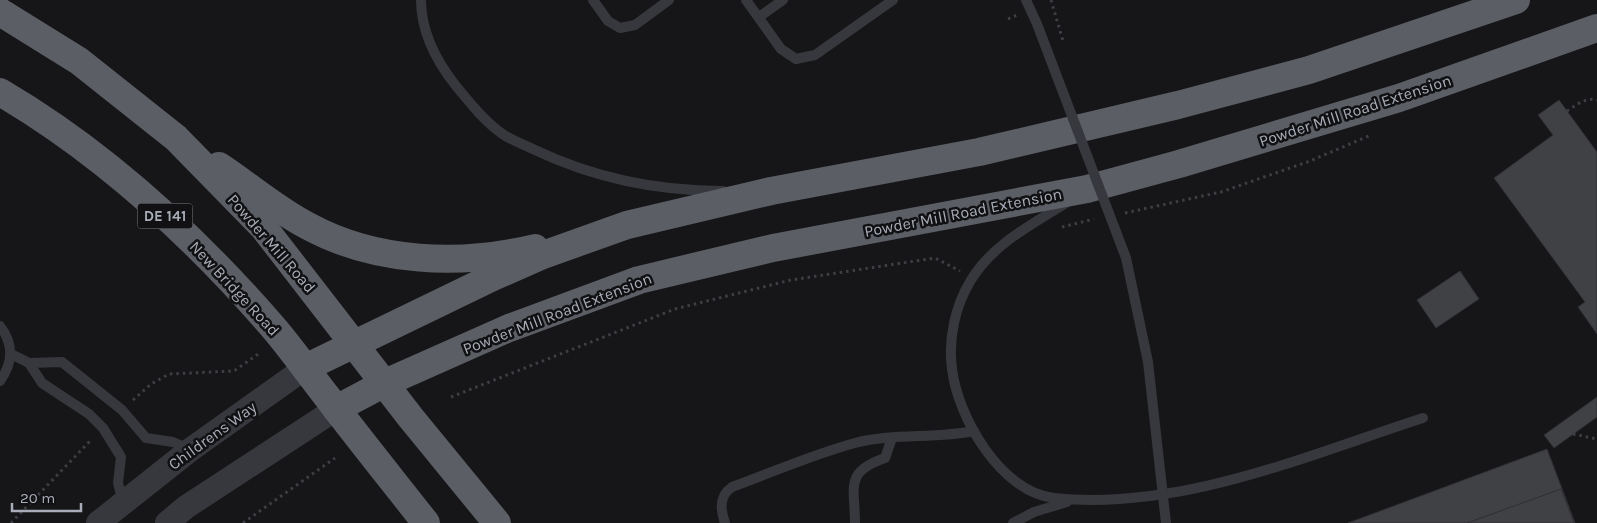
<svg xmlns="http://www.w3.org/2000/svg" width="1597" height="523" font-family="Karla,sans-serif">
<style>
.building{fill:#404145;stroke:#303034}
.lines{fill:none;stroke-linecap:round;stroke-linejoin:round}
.path{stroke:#3d3f44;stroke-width:3;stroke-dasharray:2.5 4;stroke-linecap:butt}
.service{stroke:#37383d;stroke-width:10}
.tertiary{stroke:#37383d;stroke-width:24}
.trunk{stroke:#5b5e65;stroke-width:28}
.service-bridge{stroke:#37383d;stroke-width:10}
.labels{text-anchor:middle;stroke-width:5;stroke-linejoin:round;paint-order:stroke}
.shield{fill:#111113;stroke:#7b7e86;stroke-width:1}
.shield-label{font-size:15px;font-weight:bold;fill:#a8adb8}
.street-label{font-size:16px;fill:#a8adb8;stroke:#111113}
</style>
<rect width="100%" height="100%" fill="#161618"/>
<g class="building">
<path d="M1559,100L1597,152V334L1578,307L1585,302L1494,178L1553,135L1538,115Z"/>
<path d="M1460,271L1479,299L1436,328L1417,300Z"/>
<path d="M1597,397V417L1554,448L1544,435Z"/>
<path d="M1547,449L1575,523H1348Z"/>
<path d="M1561,489L1574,523H1467Z"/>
</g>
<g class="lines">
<g class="path">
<path d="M1051,0L1063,41"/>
<path d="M1008,19L1017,15"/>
<path d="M1567,111C1576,105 1586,97 1597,100"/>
<path d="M1125,213L1221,192L1310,161L1371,135"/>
<path d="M1062,227L1094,219"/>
<path d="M451,397L675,309L791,280L935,258L960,271"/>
<path d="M133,400L151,384L169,374L234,371L261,352"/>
<path d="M1573,434L1597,439"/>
<path d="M11,523L92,439"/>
<path d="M243,523L335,458"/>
</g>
<g class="service">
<path d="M421,0C421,32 437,62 456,86C470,103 486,123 504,135C513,141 525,145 535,150C594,178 657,191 723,191"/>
<path d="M593,0L608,21L620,28L635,25L669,0"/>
<path d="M746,0L781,49L796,59L815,55L893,0"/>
<path d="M759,17L783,0"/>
<path d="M1066,203C1031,225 993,244 971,280C955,306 948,339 952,369C958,418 1001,492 1054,498C1180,511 1305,456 1423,418"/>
<path d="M1126,258L1148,362L1166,523"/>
<path d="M0,326C14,344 13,363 0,381"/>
<path d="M11,354L29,363L42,383L89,414L103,428L121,457L118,483L123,502"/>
<path d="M29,363L62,362L122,410L146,438L173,442L189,449"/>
<path d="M725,523C720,509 719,496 732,487C773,472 814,454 855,443C893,433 935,439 974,431"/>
<path d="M855,523C855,487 844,472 885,458L892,438"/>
<path d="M1013,523L1034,512L1067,502"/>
</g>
<g class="tertiary">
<path d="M98,523L190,450L305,368"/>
<path d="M167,523L186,507L336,409"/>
</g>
<g class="trunk">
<path d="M0,12L79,61L176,138L264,228L411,418L497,523"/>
<path d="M0,92C104,153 193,235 272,326C292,349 309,374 328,398C360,440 393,481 426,523"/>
<path d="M219,166C248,185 278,211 308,226C376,263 461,266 535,248"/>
<path d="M305,368L493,277L543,255L627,225L771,191L979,152L1178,105L1309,70L1516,0"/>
<path d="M336,409L385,383L509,328L639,280L773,248L1087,189L1179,164L1399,98L1597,28"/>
</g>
<path class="service-bridge" d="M1026,0L1037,24L1126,258"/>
</g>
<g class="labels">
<rect class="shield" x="137.5" y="203.5" width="55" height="25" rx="4"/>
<g class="shield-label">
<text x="165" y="221">DE 141</text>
</g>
<g class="street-label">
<text transform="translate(1355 110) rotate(-18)" y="6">Powder Mill Road Extension</text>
<text transform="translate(963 212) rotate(-11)" y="6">Powder Mill Road Extension</text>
<text transform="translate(272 243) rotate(49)" y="6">Powder Mill Road</text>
<text transform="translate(235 288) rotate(47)" y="6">New Bridge Road</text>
<text transform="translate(557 313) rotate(-21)" y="6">Powder Mill Road Extension</text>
<text transform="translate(212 435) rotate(-36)" y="6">Childrens Way</text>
</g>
</g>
<path d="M12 503v8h69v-8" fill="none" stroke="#a8adb8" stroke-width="2.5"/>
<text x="20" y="503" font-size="15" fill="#a8adb8" stroke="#111113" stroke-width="4" paint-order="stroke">20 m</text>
</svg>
